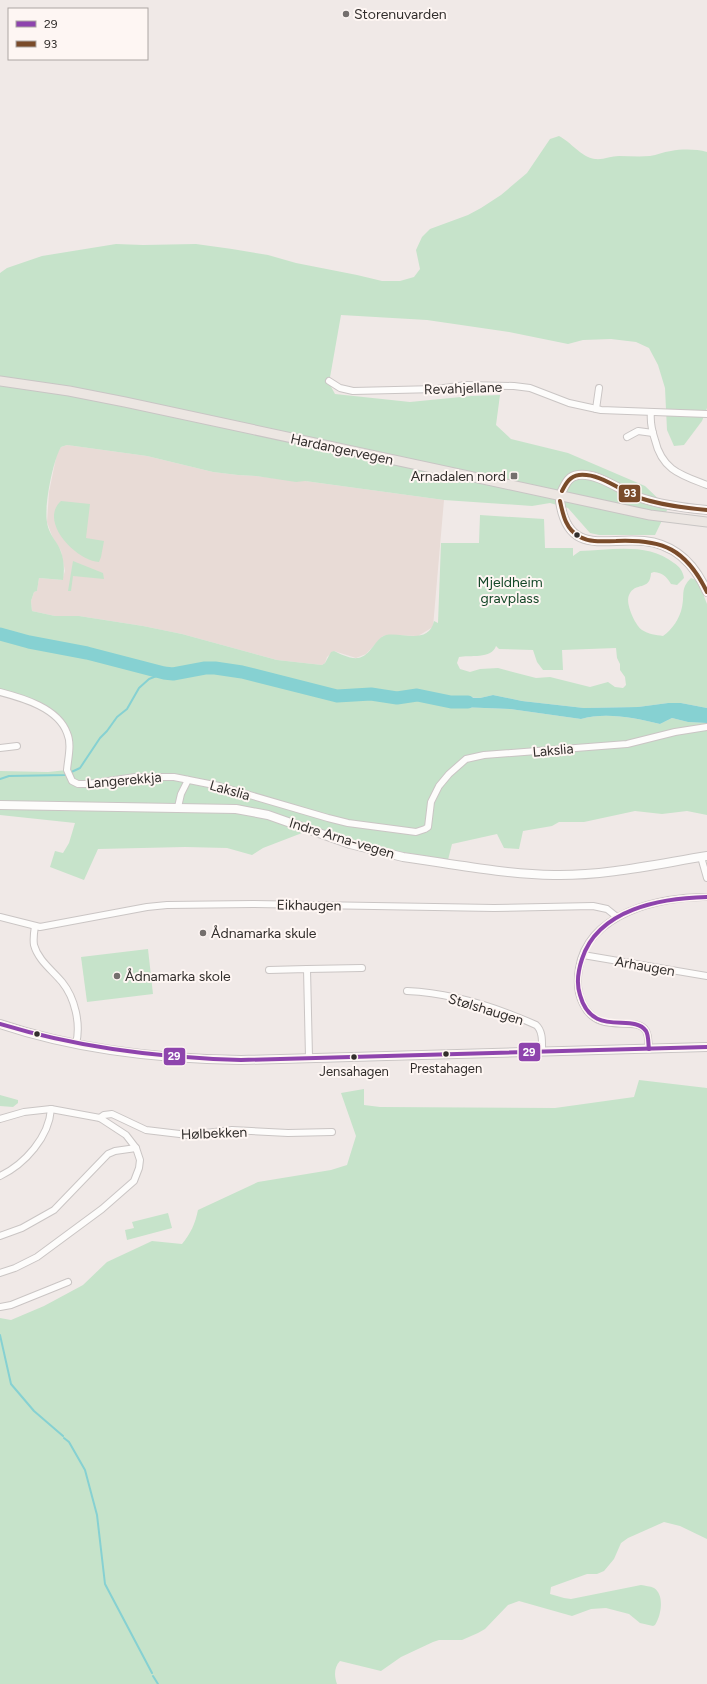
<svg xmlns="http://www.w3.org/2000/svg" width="707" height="1684" font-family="Figtree,sans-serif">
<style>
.built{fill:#e8dbd6}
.green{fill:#c6e3ca;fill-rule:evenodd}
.water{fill:#86d1d2}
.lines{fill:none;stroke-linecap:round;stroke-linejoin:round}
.stream{stroke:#86d1d2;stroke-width:2}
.river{stroke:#86d1d2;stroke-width:13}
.street-casing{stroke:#cac5c4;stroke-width:8}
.secondary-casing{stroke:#cac5c4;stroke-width:10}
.primary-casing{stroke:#c8c5c4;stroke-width:11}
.street{stroke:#fdfcfb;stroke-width:6}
.secondary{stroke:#fdfcfb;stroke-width:8}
.primary{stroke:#ece6e2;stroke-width:9}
.bus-1-casing{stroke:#fef6f3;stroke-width:7}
.bus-2-casing{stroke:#fef6f3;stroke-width:7}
.bus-1{stroke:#8e44ad;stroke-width:4}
.bus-2{stroke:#7a4b2a;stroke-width:4}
.poi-dot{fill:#746f6d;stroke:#fef6f3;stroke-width:1.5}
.bus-dot{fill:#322e2c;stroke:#fef6f3;stroke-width:1.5}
.labels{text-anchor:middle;stroke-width:4;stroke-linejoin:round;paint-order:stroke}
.bus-label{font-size:13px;fill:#322e2c;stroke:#fef6f3}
.poi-label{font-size:14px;fill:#322e2c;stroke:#fef6f3;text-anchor:start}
.street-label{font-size:14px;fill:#322e2c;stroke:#fef6f3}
.park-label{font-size:14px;fill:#144828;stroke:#fef6f3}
.line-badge{stroke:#fef6f3;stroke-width:1.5}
.badge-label{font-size:11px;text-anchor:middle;font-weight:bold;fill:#fff}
</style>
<rect width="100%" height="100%" fill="#f0e9e7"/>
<path class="built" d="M67,445L147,456L213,472L238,475L256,476L296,481H305L444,500L433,627L418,636L389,635L383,636L366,654L356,658L334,651L327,657L325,663L322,665L277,660L182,634L143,626L79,616H55L32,611L31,601L34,592L37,591L39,578L62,580L65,571L61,551L52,536L47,522L49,492L57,453L61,447Z"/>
<g class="green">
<path d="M559,136C571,142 581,157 595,159C603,160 611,156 619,156C629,156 639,157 650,156C657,155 663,152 671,151C682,149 696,149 707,152V408L702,421L684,445L674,446L667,430L665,388L658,365L649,348L636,342L611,339L583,340L568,344L509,332L427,320L341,315L329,383L335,394L410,402L471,396L500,395L496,425L511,439L568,453L645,486L668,508L655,535H599L590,533L568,508L550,503L532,506L444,500L305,481L296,482L256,476L238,475L213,472L147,456L67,445L61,447C53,460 44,506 47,522C48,530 52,536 56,542C64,554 65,567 63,580L39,578L37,591L34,592L31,601L32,611L55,616H79L143,626L182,634L277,660L322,665L325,663L331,652L334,651C340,654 350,659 358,658C371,656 375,638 386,635C402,632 429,645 434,621L438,623L441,543H479L480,515L544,519L545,548H573V556L580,551C611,550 648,542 674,563C679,566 683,571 684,578L677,585L671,584C666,576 663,573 654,572L651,573C650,592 635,581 629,595C625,603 635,625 642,630C648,634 656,635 663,636C672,630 680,618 682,607C685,594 680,589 691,578L698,581L707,604V708L681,703H668L638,707L584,708L522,701L493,695L480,698L459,696L453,699L451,702L459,707L510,709L581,719C606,712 635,718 660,724L672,718L688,722L707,723V815L687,811L662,814L635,811L584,822H559L552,826L523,831L519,849L504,848L497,834L452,844L448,860L379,848L315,828L263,848L252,855L227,848L185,847L98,849L84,880L50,867L55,851L63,853L69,843L75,823L0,815V771L48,772L67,770L68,733L44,709L0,692V273L7,268L42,256L116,244L143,245L196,244L232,249L268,255L296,263L357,275L382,281H400L414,277L420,269L416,250L422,237L430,229L468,215L481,208L501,195L527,173L550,139ZM496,646L499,649L533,650L537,662L543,670H563L562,650L616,648L617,658L620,664V670L625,677L626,685L623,688L615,687L608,682L590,687L550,677L536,678L498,668L480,669L470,672L460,669L457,663L459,657C469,655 492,659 496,646Z"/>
<path d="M61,501L90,504L86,538L104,541L101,557L99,562C77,561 38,522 61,501Z"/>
<path d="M73,561L103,573L104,579L73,576L71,591H68Z"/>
<path d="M148,949L153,994L87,1002L81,957Z"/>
<path d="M639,1080L707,1088V1539L680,1526L664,1522L628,1538L621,1543L614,1559L604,1571L597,1574H587L551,1587L550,1594L564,1598L571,1599L641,1585C645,1586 650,1586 654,1588C665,1595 661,1616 655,1625L653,1626L640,1623L629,1614L606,1608L591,1609L572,1616L519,1601L508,1605L485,1629L478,1633L462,1640H439L433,1642L401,1657L381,1671L340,1661C334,1667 334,1676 337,1684H0V1318L11,1320L44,1306L83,1285L107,1262L152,1241L182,1244C191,1233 195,1224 198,1210L258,1182L331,1170L347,1165L356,1136L341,1093L364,1089V1105L380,1107L555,1108L634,1097Z"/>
<path d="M0,1095L18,1100V1103L13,1107L0,1106Z"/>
<path d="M168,1213L172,1228L127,1240L125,1230L134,1228L132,1222Z"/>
</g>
<path class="water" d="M493,695L522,701L584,708L638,707L668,703H681L707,708V723L688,722L672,718L660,724C635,718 606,712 581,719L510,709L459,707L452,705L453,699L455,697L480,698Z"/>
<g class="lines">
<g class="stream">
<path d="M0,779L9,776L65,775L80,768L100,738L107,731L117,717L127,709L139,688L149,679L164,673"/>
<path d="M0,1335L11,1384L34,1411L63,1436"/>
<path d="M64,1438L69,1442L85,1470L97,1515L105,1584L152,1673"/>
<path d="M153,1676L158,1684"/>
</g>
<path class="river" d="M0,634L29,642L87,653L164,673L173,674L205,668H215L242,672L337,696L371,694L397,698L417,695L451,702H468"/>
<defs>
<g id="street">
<path d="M329,381L340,388L353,391L437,389L466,385L514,386L530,388L569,403L601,410L707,414"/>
<path d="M596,409L599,388"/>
<path d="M651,412C650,421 652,431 655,440C662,470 681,475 707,485"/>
<path d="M627,437L638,431L653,433"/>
<path d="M0,692C23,698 58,708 67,733C72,744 68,758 67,770L72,781L78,784H88L135,777H174L219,786L328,818L348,823L416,832L425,829L428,827L431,802L439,786L449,774L466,759L484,755L627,744L675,732L707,727"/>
<path d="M0,748L17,746"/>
<path d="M178,807L181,794L188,780"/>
<path d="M701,857L707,878"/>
<path d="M0,917L40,927L147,907L167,905L253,904L494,908L593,906L607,909L617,917"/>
<path d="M35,926C34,932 33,939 34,945C38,960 52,970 62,982C75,998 81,1024 76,1044"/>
<path d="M583,955L707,976"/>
<path d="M307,969L362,968"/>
<path d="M269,970L307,969L309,1057"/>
<path d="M407,991C451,993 496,1007 536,1025C543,1031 542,1042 542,1051"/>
<path d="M649,1049C648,1043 649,1036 646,1031C636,1014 599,1037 583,1004C577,993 577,980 579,968C588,913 661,896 707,897"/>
<path d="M100,1118L104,1115L112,1114L146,1130L188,1135L232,1130L288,1133L332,1132"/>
<path d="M0,1119L24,1112L51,1109L100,1118L126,1135L136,1148L140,1160L139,1168L134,1181L102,1209L37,1257L15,1268L0,1273"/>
<path d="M0,1176C25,1164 49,1137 51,1109"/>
<path d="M0,1236L22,1228L54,1210L108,1154L115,1151L136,1148"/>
<path d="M0,1307L11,1305L68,1282"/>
</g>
<g id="secondary">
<path d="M562,491C566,483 569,476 578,475C597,472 621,491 638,497C661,505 683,508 707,510"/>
<path d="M560,501C568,557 606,537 644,541C675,544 695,565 707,592"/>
<path d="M0,805L236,809L268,815L350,844L403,857C453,864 503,874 554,875C605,876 657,864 707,856"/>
<path d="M0,1024C77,1050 160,1059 241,1060L707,1047"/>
</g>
<path id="primary" d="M0,381L69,391L125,402L650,515L707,522"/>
</defs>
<use href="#street" class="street-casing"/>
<use href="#secondary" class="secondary-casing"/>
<use href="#primary" class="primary-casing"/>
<use href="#street" class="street"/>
<use href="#secondary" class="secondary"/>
<use href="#primary" class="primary"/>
<defs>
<g id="bus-1">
<path d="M0,1024C79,1048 159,1058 241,1060L707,1047"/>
<path d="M649,1049C648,1044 649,1036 646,1031C633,1012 592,1039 580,995C576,983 578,971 582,959C598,909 661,898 707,897"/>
</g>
<g id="bus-2">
<path d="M562,491C566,483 570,476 579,475C601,473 620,491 640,498C661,505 684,508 707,510"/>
<path d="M560,501C563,515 566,530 580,537C591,543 605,541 616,541C663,539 686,549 707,592"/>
</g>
</defs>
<use href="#bus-1" class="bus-1-casing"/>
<use href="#bus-2" class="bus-2-casing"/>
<use href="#bus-1" class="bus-1"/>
<use href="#bus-2" class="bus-2"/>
</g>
<g class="poi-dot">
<circle cx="346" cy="14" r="4"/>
<rect x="510" y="472" width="8" height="8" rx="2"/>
<circle cx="203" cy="933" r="4"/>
<circle cx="117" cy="976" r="4"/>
</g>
<g class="bus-dot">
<circle cx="577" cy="535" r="3.5"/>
<circle cx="37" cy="1034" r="3.5"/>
<circle cx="446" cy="1054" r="3.5"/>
<circle cx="354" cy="1057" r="3.5"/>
</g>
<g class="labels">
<g class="bus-label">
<text x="446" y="1073">Prestahagen</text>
<text x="354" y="1076">Jensahagen</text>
</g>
<g class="poi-label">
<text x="354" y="19">Storenuvarden</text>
<text x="506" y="481" text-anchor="end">Arnadalen nord</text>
<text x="211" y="938">Ådnamarka skule</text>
<text x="125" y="981">Ådnamarka skole</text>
</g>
<g class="street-label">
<text transform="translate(463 388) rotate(-2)" y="5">Revahjellane</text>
<text transform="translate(342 449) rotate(12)" y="5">Hardangervegen</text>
<text transform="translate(553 750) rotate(-5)" y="5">Lakslia</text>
<text transform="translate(124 780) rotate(-5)" y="5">Langerekkja</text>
<text transform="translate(230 790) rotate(16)" y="5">Lakslia</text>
<text transform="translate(342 838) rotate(17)" y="5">Indre Arna-vegen</text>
<text transform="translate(309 905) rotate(1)" y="5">Eikhaugen</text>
<text transform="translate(645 966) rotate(10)" y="5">Arhaugen</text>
<text transform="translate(486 1009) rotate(17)" y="5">Stølshaugen</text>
<text transform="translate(214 1133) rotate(-2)" y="5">Hølbekken</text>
</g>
<g class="park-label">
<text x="510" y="587">Mjeldheim<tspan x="510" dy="16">gravplass</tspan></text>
</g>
</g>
<g class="line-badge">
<rect x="618" y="484" width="23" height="19" rx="4" fill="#7a4b2a"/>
<rect x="518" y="1042" width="23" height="20" rx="4" fill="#8e44ad"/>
<rect x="163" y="1047" width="23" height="19" rx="4" fill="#8e44ad"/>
</g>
<g class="badge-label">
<text x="630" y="497">93</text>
<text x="529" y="1056">29</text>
<text x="174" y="1060">29</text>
</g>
<rect x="8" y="8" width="140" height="52" fill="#fef6f3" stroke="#aca6a3"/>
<rect x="16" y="21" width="20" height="6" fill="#8e44ad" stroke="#aca6a3"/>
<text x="44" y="28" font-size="12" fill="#322e2c">29</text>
<rect x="16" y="41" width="20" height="6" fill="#7a4b2a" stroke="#aca6a3"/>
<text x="44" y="48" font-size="12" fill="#322e2c">93</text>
</svg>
